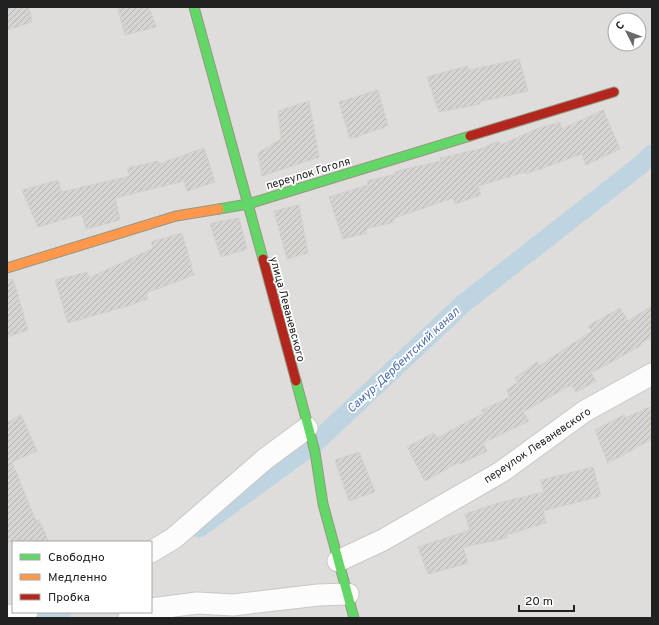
<svg xmlns="http://www.w3.org/2000/svg" width="659" height="625" font-family="Overpass,sans-serif">
<style>
.residential{fill:#dedddb;fill-rule:evenodd}
.lines{fill:none;stroke-linecap:round;stroke-linejoin:round}
.canal{stroke:#bed4e1;stroke-width:19}
.building{fill:url(#building-hatch);stroke:#d2d0cb}
.street-casing{stroke:#c8c8c6;stroke-width:23}
.fast-casing{stroke:#949982;stroke-width:11}
.slow-casing{stroke:#949982;stroke-width:11}
.jam-casing{stroke:#949982;stroke-width:11}
.street{stroke:#fdfcfc;stroke-width:21}
.fast{stroke:#63d668;stroke-width:9}
.slow{stroke:#ff974d;stroke-width:9}
.jam{stroke:#b3261e;stroke-width:9}
.labels{text-anchor:middle;stroke-width:3.5;stroke-linejoin:round;paint-order:stroke}
.street-label{font-size:11px;fill:#212121;stroke:#fff}
.water-label{font-size:12px;font-style:italic;fill:#4e6eb0;stroke:#fff}
</style>
<defs>
<pattern id="building-hatch" width="6" height="6" patternUnits="userSpaceOnUse"><rect width="6" height="6" fill="#d6d4d1"/><path d="M-1 1l2-2M0 6l6-6M5 7l2-2" fill="none" stroke="#b7b6b3"/></pattern>
</defs>
<rect width="100%" height="100%" fill="#efeeea"/>
<path class="residential" d="M7,7H652V618H7ZM615,20H639V44H615ZM13,542H151V612H13Z"/>
<g class="lines">
<g class="canal">
<path d="M199,528L315,443L464,303L638,167L652,154"/>
<path d="M46,618L62,612"/>
</g>
</g>
<g class="building">
<path d="M7,7H29L32,22L7,30Z"/>
<path d="M129,7H149L156,27L125,35L118,9Z"/>
<path d="M519,59L528,91L479,102L480,104L439,112L427,77L467,66L469,70Z"/>
<path d="M378,90L388,126L350,139L339,102Z"/>
<path d="M309,101L319,157L262,176L258,153L281,139L278,111Z"/>
<path d="M603,110L620,149L586,165L582,154L526,174L525,172L478,186L481,195L455,204L453,198L394,218V222L366,229L367,233L343,239L329,197L368,185L367,181L396,174L395,172L406,169L441,161L440,158L449,156L480,149L499,141L500,145L539,128L560,122L562,129Z"/>
<path d="M204,148L215,182L187,191L184,181L115,198L120,220L86,229L82,214L38,227L22,190L58,180L61,192L130,176L127,168L158,161L159,164Z"/>
<path d="M299,205L308,253L287,259L274,211Z"/>
<path d="M239,218L247,249L221,257L210,224L217,222Z"/>
<path d="M182,233L194,275L146,293L147,299L120,309V308L68,323L55,280L87,272L89,278L153,248L151,242Z"/>
<path d="M13,279L28,330L7,337V280Z"/>
<path d="M652,306V337L641,343L642,345L591,373L596,381L576,392L571,385L523,412L529,421L483,443L487,451L460,464L459,462L425,481L407,447L434,433L437,438L484,413L482,410L510,397L506,390L518,382L515,378L537,362L539,366L592,331L588,326L620,308L628,321Z"/>
<path d="M652,406V439L608,463L595,430L624,415L625,418Z"/>
<path d="M21,415L37,451L12,462L36,521L39,520L49,542H7V423Z"/>
<path d="M359,452L375,492L349,501L335,460Z"/>
<path d="M593,467L601,496L543,511L546,523L506,535L507,538L463,547L468,563L428,574L418,547L470,530L465,514L498,503L544,492L541,480Z"/>
</g>
<g class="lines">
<defs>
<g id="street">
<path d="M151,552L174,538L265,459L307,428"/>
<path d="M338,561L383,540L501,472L585,411L652,374"/>
<path d="M151,609L197,603L233,605L318,595L348,594"/>
<path d="M7,616L27,612"/>
<path d="M129,618L143,612"/>
</g>
<g id="fast">
<path d="M194,7L263,259"/>
<path d="M219,209L248,204L470,136"/>
<path d="M296,381L315,452L323,504L354,618"/>
</g>
<path id="slow" d="M7,268L176,216L219,209"/>
<g id="jam">
<path d="M470,136L614,92"/>
<path d="M263,259L296,381"/>
</g>
</defs>
<use href="#street" class="street-casing"/>
<use href="#fast" class="fast-casing"/>
<use href="#slow" class="slow-casing"/>
<use href="#jam" class="jam-casing"/>
<use href="#street" class="street"/>
<use href="#fast" class="fast"/>
<use href="#slow" class="slow"/>
<use href="#jam" class="jam"/>
</g>
<g class="labels">
<g class="street-label">
<text transform="translate(308 173) rotate(-17)" y="4">переулок Гоголя</text>
<text transform="translate(288 309) rotate(75)" y="4">улица Леваневского</text>
<text transform="translate(537 445) rotate(-34)" y="4">переулок Леваневского</text>
</g>
<g class="water-label">
<text transform="translate(403 360) rotate(-43)" y="4">Самур-Дербентский канал</text>
</g>
</g>
<rect width="659" height="625" fill="none" stroke="#212121" stroke-width="16"/>
<rect x="12" y="541" width="140" height="72" fill="#ffffff" stroke="#a6a6a6"/>
<rect x="20" y="554" width="20" height="6" fill="#63d668" stroke="#a6a6a6"/>
<text x="48" y="561" font-size="12" fill="#212121">Свободно</text>
<rect x="20" y="574" width="20" height="6" fill="#ff974d" stroke="#a6a6a6"/>
<text x="48" y="581" font-size="12" fill="#212121">Медленно</text>
<rect x="20" y="594" width="20" height="6" fill="#b3261e" stroke="#a6a6a6"/>
<text x="48" y="601" font-size="12" fill="#212121">Пробка</text>
<g transform="translate(627 32) rotate(312)"><circle r="19" fill="#ffffff" stroke="#a6a6a6"/>
<path d="M0-3L7 15L0 10L-7 15Z" fill="#696967"/>
<text y="-6" font-size="11" font-weight="bold" text-anchor="middle" fill="#212121">С</text>
</g>
<path d="M519 605v6h55v-6" fill="none" stroke="#212121" stroke-width="2"/>
<text x="525" y="605" font-size="12" fill="#212121" stroke="#ffffff" stroke-width="3" paint-order="stroke">20 m</text>
</svg>
